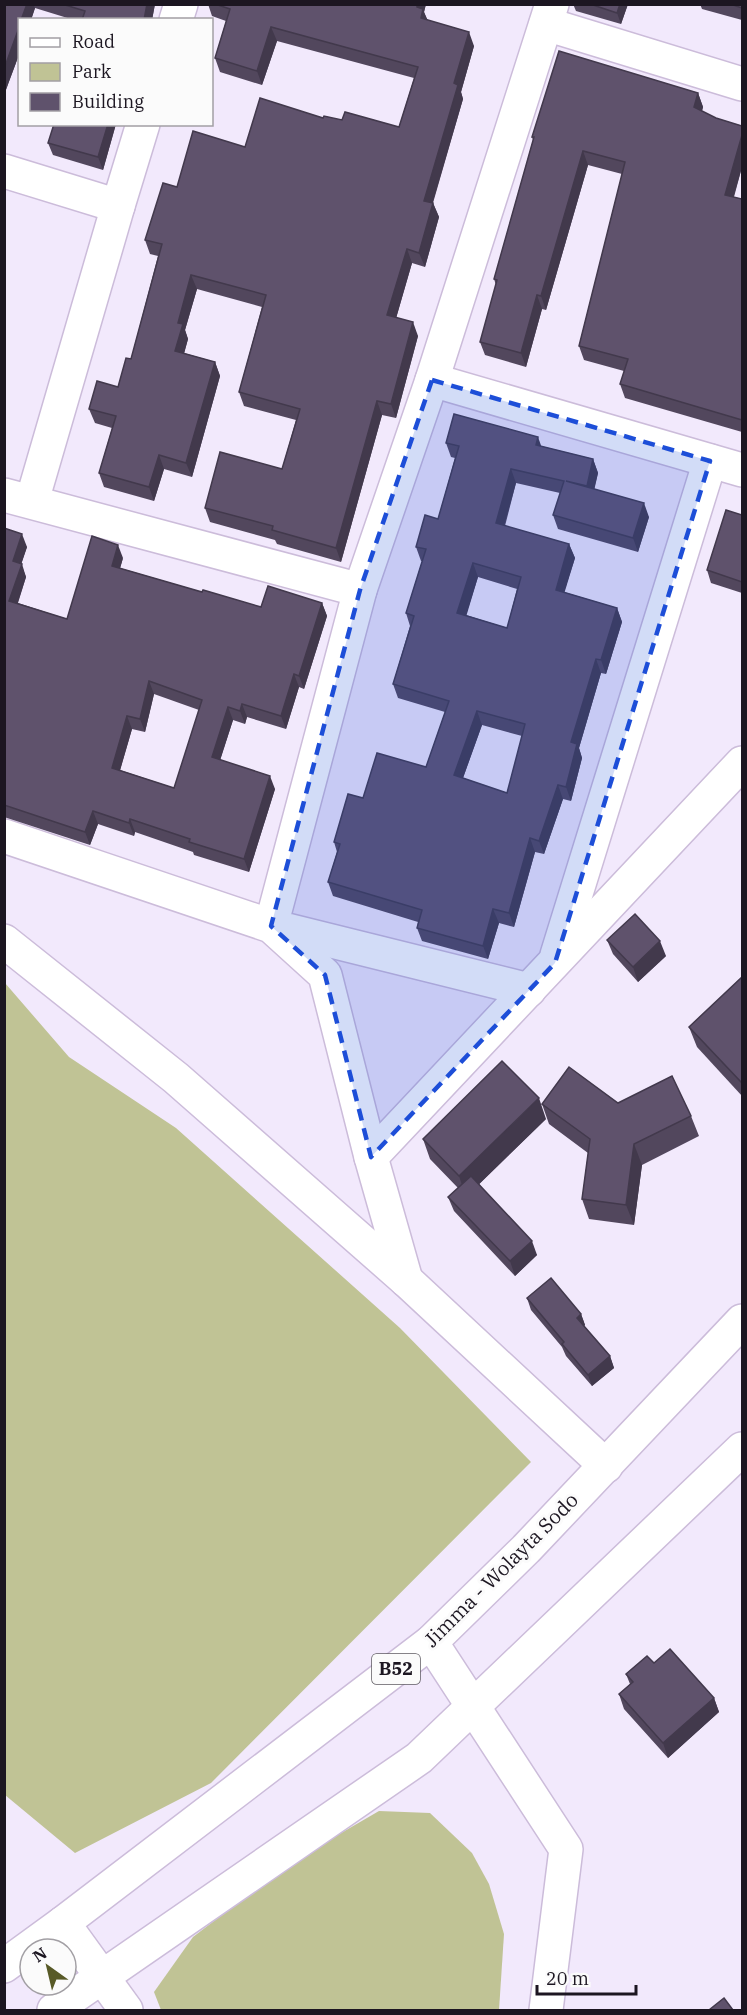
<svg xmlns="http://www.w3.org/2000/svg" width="747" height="2015" font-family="'IBM Plex Serif',serif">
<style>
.green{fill:#c0c395}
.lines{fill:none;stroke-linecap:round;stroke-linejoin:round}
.minor-casing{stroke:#ccbcda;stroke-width:36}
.tertiary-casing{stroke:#ccbcda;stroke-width:36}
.trunk-casing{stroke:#ccbcda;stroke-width:36}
.minor{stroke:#fff;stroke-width:33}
.tertiary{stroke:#fff;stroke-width:33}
.trunk{stroke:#fff;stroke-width:33}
.wall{fill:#52475d;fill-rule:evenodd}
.shaded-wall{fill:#42394c}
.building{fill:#5f526c;stroke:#42394c;stroke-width:1.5;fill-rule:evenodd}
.marked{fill:#1d4ed8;fill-opacity:0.2;stroke:#1d4ed8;stroke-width:4.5;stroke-dasharray:12 8;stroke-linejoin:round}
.labels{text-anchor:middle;stroke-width:6;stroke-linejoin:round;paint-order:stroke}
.shield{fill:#fbfbfb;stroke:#5f5b62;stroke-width:1.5}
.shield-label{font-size:18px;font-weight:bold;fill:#1c1621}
.street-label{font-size:20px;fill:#1c1621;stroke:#fbfbfb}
</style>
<rect width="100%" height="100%" fill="#f2e9fc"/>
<g class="green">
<path d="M5,983L69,1057L176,1128L400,1328L531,1462L211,1783L75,1853L5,1795Z"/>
<path d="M379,1811L430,1813L472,1853L489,1884L504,1934L499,2010H161L154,1992L193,1937L293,1861Z"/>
</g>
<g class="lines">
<defs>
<g id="minor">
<path d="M176,20L181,4"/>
<path d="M546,24L742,84"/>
<path d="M4,171L118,206"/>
<path d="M432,380L742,470"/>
<path d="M4,495L360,590"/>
<path d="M32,501L118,206L143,124"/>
<path d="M4,836L271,926L325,975L371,1157L406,1280"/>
<path d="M4,941L176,1078L406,1280L606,1466"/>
<path d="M557,955L710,461"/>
<path d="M529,990L271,926L360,590L432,380L552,4"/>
<path d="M371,1157L742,763"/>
<path d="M431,1642L566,1849L546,2010"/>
</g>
<path id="tertiary" d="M63,1923L126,2010"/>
<g id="trunk">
<path d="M4,1966L63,1923L431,1642L526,1549L742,1321"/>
<path d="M54,2010L419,1758L742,1449"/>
</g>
</defs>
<use href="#minor" class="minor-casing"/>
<use href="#tertiary" class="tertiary-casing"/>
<use href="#trunk" class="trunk-casing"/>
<use href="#minor" class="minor"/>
<use href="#tertiary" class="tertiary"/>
<use href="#trunk" class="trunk"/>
</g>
<g class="wall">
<path d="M4,4H155L152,20H74L35,8L31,20H20V52L4,95Z"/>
<path d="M208,4H426L424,12L427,20L474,46L461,92L463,99L433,203L439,217L425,267L412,263L396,318L418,336L396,418L382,415L341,562L277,544L275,540L210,522L205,508L282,469L296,420L244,406L239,392L262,307L197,289L185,330L188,339L184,353L215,362L220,376L192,477L164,469L154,501L104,487L99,473L112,428L95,423L89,409L118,387L131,359L158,256L150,254L145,240L177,187L245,147L323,118L399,127L414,78L277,41L262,85L220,72L215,58L226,21L212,16Z"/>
<path d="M573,4H628L621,24L576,11Z"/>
<path d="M700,4H742V20L702,9Z"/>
<path d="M698,93L703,107L702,111L716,118L742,126V167L734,197L742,199V432L625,398L620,384L624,371L584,360L579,346L622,174L588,165L546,310L542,309L526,367L485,355L480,342L496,285L494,279L533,140L532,137Z"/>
<path d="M116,124L103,170L53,155L48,143Z"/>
<path d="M446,443L541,446L593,459L598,473L594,489L649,517L638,552L558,529L553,515L560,493L516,483L505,526L569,544L575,558L564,592L617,608L622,622L606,674L601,673L579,748L582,758L571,801L563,799L544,854L535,852L514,927L499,923L488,959L422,941L417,928L418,922L333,896L328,882L337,852L334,842L363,798L426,767L445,712L398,698L393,684L410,626L406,613L422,561H421L416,547L438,519L455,458L451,457ZM478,577L517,589L507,628L466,615ZM482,725L522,736L507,793L463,778Z"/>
<path d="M742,515V593L711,583L707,570Z"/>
<path d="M4,528L27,547L21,564L26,577L18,603L67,619L123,558L120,568L202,592L261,607L322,603L327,616L304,689L299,687L286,729L247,717L245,724L233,720L220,760L275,789L249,872L194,855L193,852L135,832L134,836L98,824L90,845L4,817ZM154,694L199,710L174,788L120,770L132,729L145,732Z"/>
<path d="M607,940L666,956L638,982L613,954Z"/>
<path d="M742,977V1096L697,1047L689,1027Z"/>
<path d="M618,1103L691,1116L699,1136L642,1165L634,1225L589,1219L582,1199L588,1153L549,1124L542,1104Z"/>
<path d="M546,1119L479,1184L537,1255L515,1276L454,1211L448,1197L458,1188L430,1159L423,1139Z"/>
<path d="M527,1298L581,1314L585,1325L584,1326L610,1356L614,1368L592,1386L566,1356L562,1347L531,1310Z"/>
<path d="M654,1663L714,1698L719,1712L668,1758L624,1709L619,1694L630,1684L626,1674Z"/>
</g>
<g class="shaded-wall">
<path d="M27,4H33L35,8L31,20H21Z"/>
<path d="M147,4H155L152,20H144Z"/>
<path d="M417,4H426L424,12L429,23L426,32L417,7Z"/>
<path d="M620,4H628L621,24L617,13Z"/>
<path d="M20,25V52L4,95V69Z"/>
<path d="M271,27L277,41L262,85L257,71Z"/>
<path d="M469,32L474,46L461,92L463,99L429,215L424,201L454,83Z"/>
<path d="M698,93L703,107L699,121L694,107Z"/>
<path d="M108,124H116L103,170L98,157Z"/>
<path d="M742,135V167L730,209L725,195Z"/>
<path d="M583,151L588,165L546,310L541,296Z"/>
<path d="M433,203L439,217L425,267L419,253Z"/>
<path d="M407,249L412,263L393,329L387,315Z"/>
<path d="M191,275L197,289L185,330L188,339L181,365L175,351L178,323Z"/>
<path d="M537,295L542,309L526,367L521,353Z"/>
<path d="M413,322L418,336L396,418L391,404Z"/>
<path d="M215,362L220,376L192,477L186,463Z"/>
<path d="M377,401L382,415L341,562L336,548Z"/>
<path d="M538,437L543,451L536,445Z"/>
<path d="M159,455L164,469L154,501L149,487Z"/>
<path d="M593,459L598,473L592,500L587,486Z"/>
<path d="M511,469L516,483L501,537L496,523Z"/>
<path d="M644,503L649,517L638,552L633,538Z"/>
<path d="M22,534L27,547L18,574L13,561Z"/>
<path d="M569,544L575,558L561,604L556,590Z"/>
<path d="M118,545L123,558L117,579L112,566Z"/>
<path d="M473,563L478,577L463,627L457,613Z"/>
<path d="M22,564L26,577L14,614L9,601Z"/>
<path d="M322,603L327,616L304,689L299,676Z"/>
<path d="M617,608L622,622L606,674L601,660Z"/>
<path d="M596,659L601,673L579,748L582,758L571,801L566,787L571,742Z"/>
<path d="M294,674L299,687L286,729L281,716Z"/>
<path d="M149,681L154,694L145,732L140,719Z"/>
<path d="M242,704L247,717L245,724L240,711Z"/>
<path d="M228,707L233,720L217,770L212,757Z"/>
<path d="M477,711L482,725L459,789L454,775Z"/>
<path d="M127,716L132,729L117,781L112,768Z"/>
<path d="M270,776L275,789L249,872L244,859Z"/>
<path d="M558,785L563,799L544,854L539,841Z"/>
<path d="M93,811L98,824L90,845L85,832Z"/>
<path d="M130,819L135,832L134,836L129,823Z"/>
<path d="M530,838L535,852L514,927L509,913Z"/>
<path d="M493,909L499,923L488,959L483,946Z"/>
<path d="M660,941L666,956L638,982L633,967Z"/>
<path d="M539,1098L546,1119L466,1197L459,1176Z"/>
<path d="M634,1144L642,1165L634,1225L626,1205Z"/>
<path d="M532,1241L537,1255L515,1276L510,1261Z"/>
<path d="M581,1314L585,1325L581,1329L577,1318Z"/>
<path d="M610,1356L614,1368L592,1386L588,1375Z"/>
<path d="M714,1698L719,1712L668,1758L663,1743Z"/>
</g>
<g class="building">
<path d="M4,4H27L21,20H20V25L4,69Z"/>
<path d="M62,4H147L144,20H82L85,11Z"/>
<path d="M215,4H417V7L423,9L421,18L469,32L454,83L458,85L424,201L433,203L419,253L407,249L387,315L413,322L391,404L377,401L336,548L272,530L273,526L205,508L220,452L282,469L300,409L239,392L266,295L191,275L178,323L183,324L175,351L215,362L186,463L159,455L149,487L99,473L116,416L89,409L97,381L118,387L126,358L131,359L162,244L145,240L163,183L177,187L193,131L245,147L260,98L323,118L324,116L342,120L345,112L399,127L418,67L271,27L257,71L215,58L230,9Z"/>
<path d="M590,4H620L617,13Z"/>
<path d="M730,4H742V8Z"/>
<path d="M559,51L698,93L694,107L716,118L742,126V135L725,195L742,199V420L620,384L628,359L579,346L625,162L583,151L541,296L537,295L521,353L480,342L497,280L494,279L534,137H532Z"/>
<path d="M54,124H108L98,157L48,143Z"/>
<path d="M454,414L538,437L536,445L593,459L587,486L566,481L644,503L633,538L553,515L564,481L511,469L496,523L569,544L556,590L617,608L601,660L596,659L571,742L577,744L566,787L558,785L539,841L530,838L509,913L493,909L483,946L417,928L422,910L328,882L340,844L334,842L348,794L363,798L377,753L426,767L449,701L393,684L414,616L406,613L426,549L416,547L425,515L438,519L459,446L446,443ZM473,563L521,577L507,628L457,613ZM477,711L525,724L507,793L454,775Z"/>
<path d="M726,510L742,515V582L707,570Z"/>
<path d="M4,528L22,534L13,561L22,564L9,601L67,619L92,536L118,545L112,566L202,592L203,590L261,607L268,586L322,603L299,676L294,674L281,716L242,704L240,711L228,707L212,757L270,776L244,859L189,842L190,839L130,819L129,823L93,811L85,832L4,805ZM149,681L202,700L174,788L112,768L127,716L140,719Z"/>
<path d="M635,914L660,941L633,967L607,940Z"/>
<path d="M742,977V1083L689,1027Z"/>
<path d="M502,1061L539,1098L459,1176L423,1139Z"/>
<path d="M569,1067L618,1103L672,1076L691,1116L634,1144L626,1205L582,1199L590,1139L542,1104Z"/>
<path d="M471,1176L532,1241L510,1261L448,1197Z"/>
<path d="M551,1278L581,1314L577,1318L610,1356L588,1375L562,1344L564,1342L527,1298Z"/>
<path d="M670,1649L714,1698L663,1743L619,1694L633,1682L626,1674L647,1656L654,1663Z"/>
<path d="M724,1998L733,2010H709Z"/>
</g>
<path class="marked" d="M432,380L710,461L555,963L371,1157L325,975L271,926L360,590Z"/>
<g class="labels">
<rect class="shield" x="372" y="1654" width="48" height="30" rx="4.5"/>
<g class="shield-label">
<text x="396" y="1675">B52</text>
</g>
<g class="street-label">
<text transform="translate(501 1570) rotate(-45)" y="7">Jimma - Wolayta Sodo</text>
</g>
</g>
<rect width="747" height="2015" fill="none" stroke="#1c1621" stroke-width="12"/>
<rect x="18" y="18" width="195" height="108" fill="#fbfbfb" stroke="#a29fa4" stroke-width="1.5"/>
<rect x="30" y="38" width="30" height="9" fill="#ffffff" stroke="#a29fa4" stroke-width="1.5"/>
<text x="72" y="48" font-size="18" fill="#1c1621">Road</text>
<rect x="30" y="63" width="30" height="18" fill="#c0c395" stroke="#a29fa4" stroke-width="1.5"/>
<text x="72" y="78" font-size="18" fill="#1c1621">Park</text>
<rect x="30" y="93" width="30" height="18" fill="#5f526c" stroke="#a29fa4" stroke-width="1.5"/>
<text x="72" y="108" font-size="18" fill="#1c1621">Building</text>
<g transform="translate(48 1967) rotate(326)"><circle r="28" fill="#fbfbfb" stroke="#a29fa4" stroke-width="1.5"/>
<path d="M0-4.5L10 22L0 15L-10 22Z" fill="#585a27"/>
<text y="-9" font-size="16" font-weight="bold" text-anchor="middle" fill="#1c1621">N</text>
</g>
<path d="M537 1985v9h99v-9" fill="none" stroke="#1c1621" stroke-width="3"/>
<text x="546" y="1985" font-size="18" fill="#1c1621" stroke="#fbfbfb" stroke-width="4.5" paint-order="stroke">20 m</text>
</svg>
